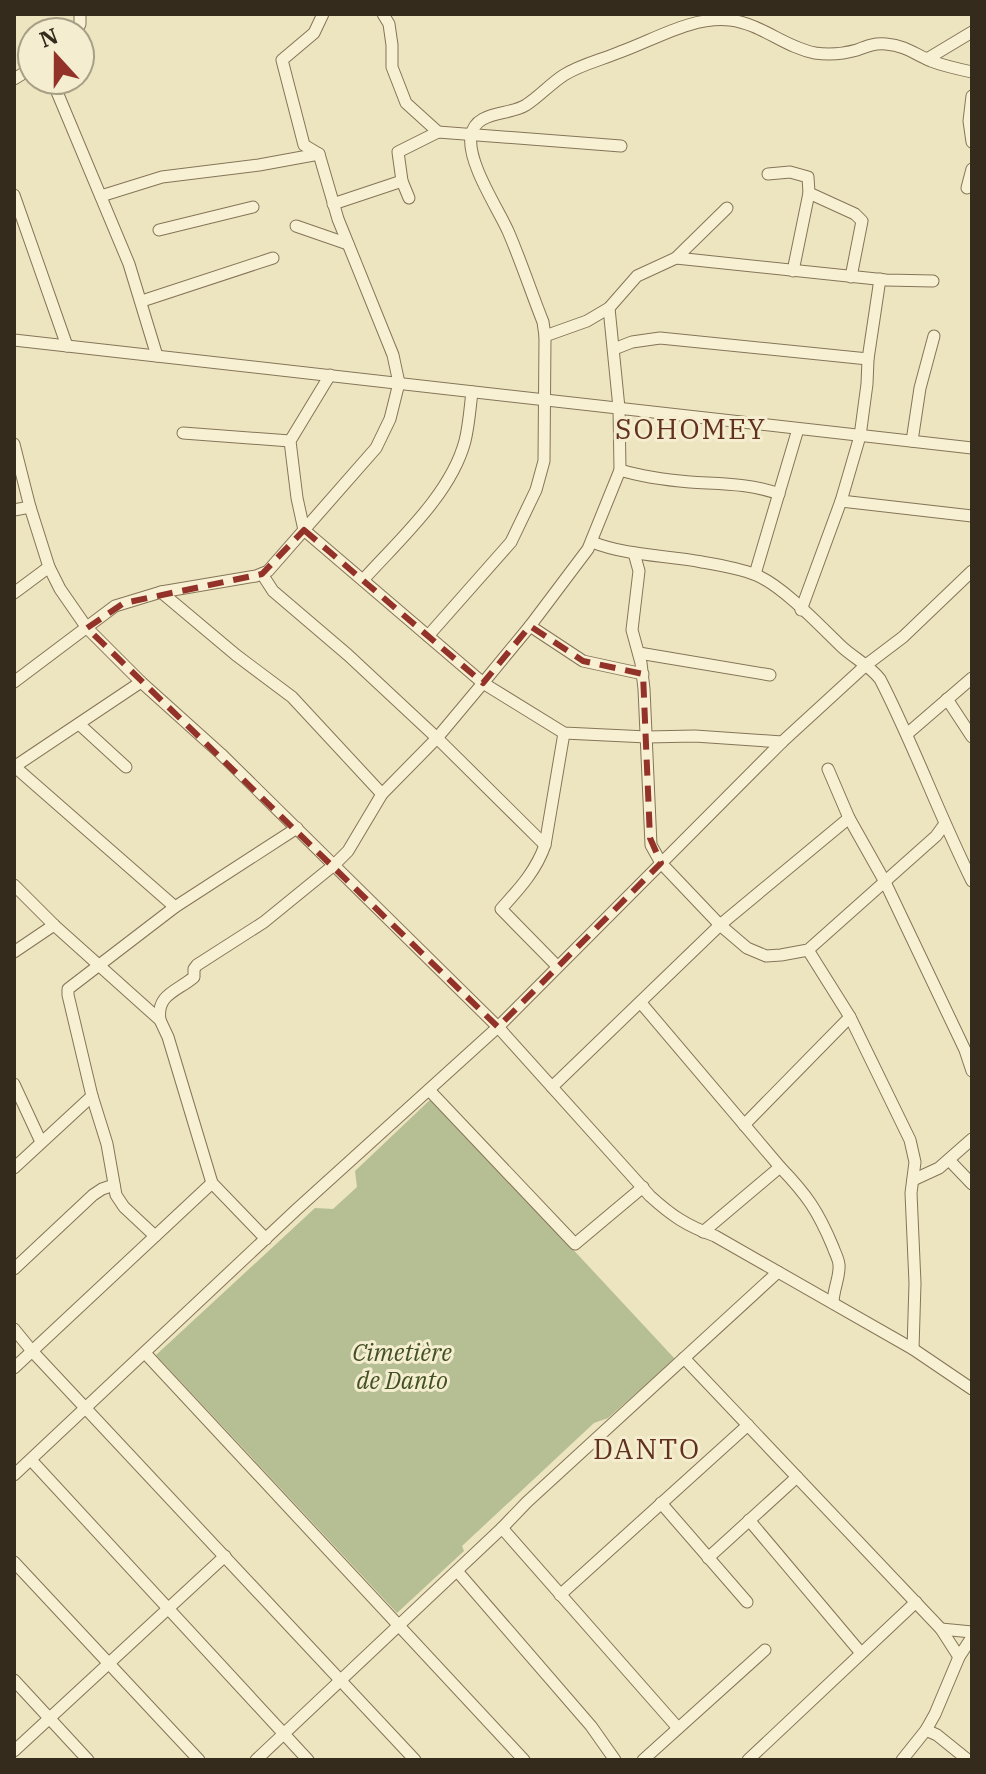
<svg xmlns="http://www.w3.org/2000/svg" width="986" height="1774" font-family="'IBM Plex Serif',serif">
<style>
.cemetery{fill:#b6bf94}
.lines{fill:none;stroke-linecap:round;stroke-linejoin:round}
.minor-casing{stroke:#857558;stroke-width:13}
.minor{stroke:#f8f0d3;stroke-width:11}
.marked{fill:none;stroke:#933229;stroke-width:6;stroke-dasharray:16 10;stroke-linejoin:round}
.labels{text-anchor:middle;stroke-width:6;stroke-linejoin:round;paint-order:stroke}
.park-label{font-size:24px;font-style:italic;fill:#415123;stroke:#f5edcf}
.quarter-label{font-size:28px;letter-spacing:2px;fill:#61311d;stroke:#f5edcf}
</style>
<rect width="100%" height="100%" fill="#ede4c0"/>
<path class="cemetery" d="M432,1098L675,1359L608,1418L594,1423L462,1546L464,1551L397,1613L156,1355L315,1208L333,1209L357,1187L355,1171Z"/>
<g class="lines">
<defs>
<g id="minor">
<path d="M383,14L389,24L392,45V67L406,103L438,132L398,152L402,181L409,198"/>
<path d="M76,32L80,24V14"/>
<path d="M927,59L972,32"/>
<path d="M14,79L32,68"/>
<path d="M52,80L129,264L157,356"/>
<path d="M972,96L969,121L972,142"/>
<path d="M438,132L621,146"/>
<path d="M319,154L304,145L282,60L314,33L323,14"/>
<path d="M768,174L790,172L808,177L809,193L855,214L862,221L851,277"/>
<path d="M967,188L972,169"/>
<path d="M14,195L67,346"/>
<path d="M333,204L402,181"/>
<path d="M296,226L348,244"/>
<path d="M159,230L253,207"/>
<path d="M676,258L886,280L933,281"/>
<path d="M793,271L809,193"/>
<path d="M142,301L273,258"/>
<path d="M545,336L587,321L609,308L637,276L676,258L727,208"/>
<path d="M14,340L972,448"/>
<path d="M614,349L632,342L660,338L868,359"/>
<path d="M330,375L290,441L297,498L304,530L483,683L564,733L647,737L695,736L782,742"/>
<path d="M183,433L290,441"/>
<path d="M912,441L920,388L934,336"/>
<path d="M14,444L30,507L49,567L60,589L87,628L141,682L221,754L498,1027L650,1196C672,1216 687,1226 715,1236L913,1349L972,1389"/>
<path d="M620,470C643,477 666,480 690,482C720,484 749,483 779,494"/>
<path d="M841,501L972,516"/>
<path d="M14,510L30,507"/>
<path d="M592,542C627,556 666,555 702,562C720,565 739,568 756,575C783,586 820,626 842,647C854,658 870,666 880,679C914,745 939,815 972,881"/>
<path d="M634,553L639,571L632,630L641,663L644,689L651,845L661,863L720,925L747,948L766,956L781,955L808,950L936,836L944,825"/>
<path d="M262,574L273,591L348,655L437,738L545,845"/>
<path d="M755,574L798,429"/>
<path d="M363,580C399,540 451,494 465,441C469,425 470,408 472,392"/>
<path d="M161,592L236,655L292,697L382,794"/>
<path d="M14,593L49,567"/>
<path d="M801,610L841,501L860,436L867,384L868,359L880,279"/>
<path d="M530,626L583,661L643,674"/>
<path d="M428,636L511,542L536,490L544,461L545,336L543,322C531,292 521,261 508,231C497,207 467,162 471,136C475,110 509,116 526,105C539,97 550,84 564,75C582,64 601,60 620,52C654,40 692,16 730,20C762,24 784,47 815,53C829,55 843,54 857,50C867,46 875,43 886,44C907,46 914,54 931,61C944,66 958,69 972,72"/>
<path d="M639,653L770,675"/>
<path d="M14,682L115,606L161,592L256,576L268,571L376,448L390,419L399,383L393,355L338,219L319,154L259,165L162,177L101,196"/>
<path d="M947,699L972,737"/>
<path d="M79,724L126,767"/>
<path d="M907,734L972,678"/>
<path d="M14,766L175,907"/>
<path d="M14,767L141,682"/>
<path d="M828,769L849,818L885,882L965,1050L972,1071"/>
<path d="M14,885L54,925L160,1020L168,1037L212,1183L266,1239"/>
<path d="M808,950L850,1017L910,1140L915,1162L911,1193L915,1283L913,1349"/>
<path d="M14,952L54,925"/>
<path d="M557,966L501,909C519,889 536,871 545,845L564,733"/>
<path d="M641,1003L780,1167L703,1232"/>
<path d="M160,1020C156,994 178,991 194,977V969L197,965L264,922L334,865L348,851L382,794L437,738L483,683L530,626L588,549L620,470L619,408L609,308"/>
<path d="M14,1084L41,1142"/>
<path d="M552,1087L720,925L849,818"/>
<path d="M429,1090L575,1244L643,1187"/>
<path d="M744,1125L850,1017"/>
<path d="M949,1160L972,1184"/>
<path d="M780,1167C807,1195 818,1211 833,1247C835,1253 839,1260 839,1265C840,1277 833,1290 833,1303"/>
<path d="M14,1168L92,1096"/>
<path d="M913,1180L939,1168L972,1139"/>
<path d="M155,1236L124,1207L116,1195L107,1144L92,1096L68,995V989L175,907L297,828"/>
<path d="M14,1269L93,1195L102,1189L114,1185"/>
<path d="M14,1329L32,1351L415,1760"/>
<path d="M145,1353L524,1760"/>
<path d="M684,1358L941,1629L959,1657"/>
<path d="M14,1368L212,1183"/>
<path d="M31,1460L308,1760"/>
<path d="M14,1475L296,1210L498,1027L782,742L866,665L903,637L972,571"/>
<path d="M661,1503L747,1602"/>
<path d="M749,1520L861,1653"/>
<path d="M502,1528L678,1728"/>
<path d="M708,1558L797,1477"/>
<path d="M14,1562L199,1760"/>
<path d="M457,1571L591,1726L615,1760"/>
<path d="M560,1595L748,1425"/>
<path d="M941,1629L972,1632"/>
<path d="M14,1680L88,1760"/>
<path d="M926,1730L937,1735L968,1760"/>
<path d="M14,1751L225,1556"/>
<path d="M256,1760L502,1528L527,1502L778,1272"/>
<path d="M643,1760L765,1650"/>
<path d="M748,1760L916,1602"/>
<path d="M902,1760L926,1730L935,1714L959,1657L972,1637"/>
</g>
</defs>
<use href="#minor" class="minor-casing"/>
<use href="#minor" class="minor"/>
</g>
<path class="marked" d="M304,530L483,683L530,626L583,661L643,674L650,838L661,863L498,1027L87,628L124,603L262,574Z"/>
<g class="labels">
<g class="park-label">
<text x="402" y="1361">Cimetière<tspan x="402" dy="28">de Danto</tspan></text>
</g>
<g class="quarter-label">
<text x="691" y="439">SOHOMEY</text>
<text x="647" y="1459">DANTO</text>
</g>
</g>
<rect width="986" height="1774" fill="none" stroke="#352b1c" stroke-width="32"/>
<g transform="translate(56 56) rotate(339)"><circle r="38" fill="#f5edcf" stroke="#a89f87" stroke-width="2"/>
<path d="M0-6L14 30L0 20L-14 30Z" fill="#933229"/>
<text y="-12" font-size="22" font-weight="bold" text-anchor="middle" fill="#352b1c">N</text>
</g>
</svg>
